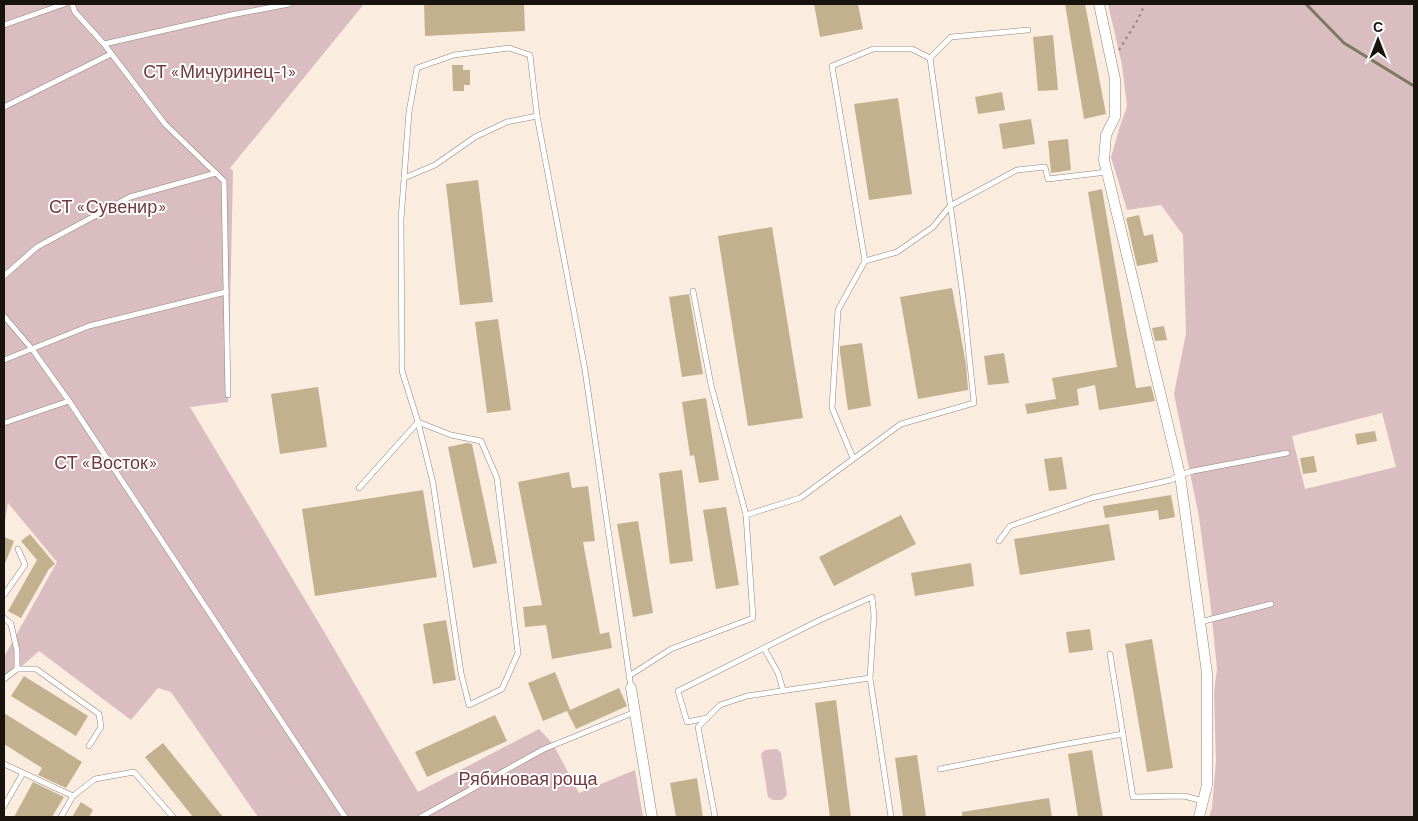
<svg xmlns="http://www.w3.org/2000/svg" width="1418" height="821" font-family="Barlow,sans-serif">
<style>
.green{fill:#d9bdc0;fill-rule:evenodd}
.lines{fill:none;stroke-linecap:round;stroke-linejoin:round}
.stream{stroke:#7b7a5f;stroke-width:3}
.building{fill:#c2b18e}
.lane-casing{stroke:#918479;stroke-width:6}
.street-casing{stroke:#918479;stroke-width:11}
.path{stroke:#91877e;stroke-width:2;stroke-dasharray:2.5 4;stroke-linecap:butt}
.lane{stroke:#fff;stroke-width:5}
.street{stroke:#fff;stroke-width:10}
.labels{text-anchor:middle;stroke-width:4;stroke-linejoin:round;paint-order:stroke}
.park-label{font-size:18px;fill:#703841;stroke:#fff}
</style>
<rect width="100%" height="100%" fill="#fbece0"/>
<g class="green">
<path d="M4,4H364L230,168L233,171L228,402L190,407L326,635L418,792L539,729L553,744L579,793L635,770L643,817H258L171,692L158,688L131,720L39,651L4,682V657L57,562L8,503L4,527Z"/>
<path d="M1108,4H1414V817H1209L1212,808L1216,762L1214,692L1217,669L1210,600L1199,517L1174,394L1186,333L1183,235L1161,205L1127,210L1111,157L1120,126L1127,106L1122,65ZM1382,413L1396,467L1305,489L1292,436Z"/>
<path d="M777,749L781,753L787,795L782,800H773L768,797L761,754L765,750Z"/>
</g>
<g class="lines">
<path class="stream" d="M1306,4L1344,43L1414,86"/>
</g>
<g class="building">
<path d="M424,4H524L525,31L425,36Z"/>
<path d="M814,4H858L863,29L820,37Z"/>
<path d="M1065,4H1085L1106,114L1084,119Z"/>
<path d="M1053,35L1058,90L1038,91L1033,37Z"/>
<path d="M452,65H463V70H470V85H464V91H453Z"/>
<path d="M1002,92L1005,110L978,114L975,97Z"/>
<path d="M898,98L912,194L869,200L854,104Z"/>
<path d="M1031,119L1035,144L1003,149L999,124Z"/>
<path d="M1068,139L1071,170L1051,173L1048,141Z"/>
<path d="M478,180L493,302L460,305L446,184Z"/>
<path d="M1102,189L1136,388L1151,386L1155,401L1099,410L1095,385L1077,389L1079,405L1027,414L1025,404L1056,399L1052,378L1117,367L1088,192Z"/>
<path d="M1139,215L1144,236L1153,234L1158,262L1137,266L1126,218Z"/>
<path d="M772,227L803,418L748,426L718,236Z"/>
<path d="M952,288L966,364L968,390L918,399L900,297Z"/>
<path d="M689,294L703,374L682,377L669,297Z"/>
<path d="M498,319L511,410L487,413L475,322Z"/>
<path d="M1164,326L1167,340L1155,341L1152,328Z"/>
<path d="M862,343L871,406L848,410L840,352V346Z"/>
<path d="M1004,353L1009,383L988,385L984,356Z"/>
<path d="M318,387L327,447L280,454L271,394Z"/>
<path d="M706,398L719,480L699,483L694,455L690,456L682,402Z"/>
<path d="M1375,431L1377,441L1357,445L1355,434Z"/>
<path d="M467,443L472,444L497,563L473,568L448,447Z"/>
<path d="M1314,456L1317,472L1303,474L1300,458Z"/>
<path d="M1062,457L1067,489L1049,491L1044,459Z"/>
<path d="M682,470L693,561L670,564L659,473Z"/>
<path d="M569,472L572,488L588,486L595,541L583,542L600,634L609,632L612,648L552,659L546,625L525,627L523,607L542,605L518,482Z"/>
<path d="M423,490L437,577L315,596L302,509Z"/>
<path d="M1171,495L1175,517L1159,520L1158,510L1105,518L1103,506Z"/>
<path d="M726,507L739,585L716,589L703,510Z"/>
<path d="M901,515L916,544L834,586L819,557Z"/>
<path d="M638,521L653,613L633,617L617,524Z"/>
<path d="M1109,524L1115,560L1020,575L1014,539Z"/>
<path d="M30,534L55,564L49,569L21,618L8,611L37,560L21,541Z"/>
<path d="M4,537L14,541L4,566Z"/>
<path d="M971,563L974,586L915,596L911,573Z"/>
<path d="M446,620L456,680L433,684L423,624Z"/>
<path d="M1090,629L1093,650L1069,653L1066,632Z"/>
<path d="M1152,639L1173,768L1147,772L1125,644Z"/>
<path d="M555,672L570,710L619,688L627,706L576,729L567,711L543,721L528,683Z"/>
<path d="M24,676L88,716L76,736L11,696Z"/>
<path d="M836,700L851,817H830L815,703Z"/>
<path d="M4,713L82,762L66,788L38,775L42,768L4,744Z"/>
<path d="M495,715L507,741L427,777L415,752Z"/>
<path d="M163,743L223,817H193L145,757Z"/>
<path d="M1092,750L1103,817H1078L1068,754Z"/>
<path d="M917,755L926,817H903L895,758Z"/>
<path d="M697,778L703,817H676L670,783Z"/>
<path d="M33,782L64,797L52,817H14Z"/>
<path d="M1049,798L1052,817H962V812Z"/>
<path d="M81,802L93,810L89,817H72Z"/>
</g>
<g class="lines">
<defs>
<g id="lane">
<path d="M72,4L75,12L104,44L165,124L224,181L228,395"/>
<path d="M4,25L64,4"/>
<path d="M104,44L231,15L289,4"/>
<path d="M930,58L951,37L1028,30"/>
<path d="M4,107L111,54"/>
<path d="M404,178L435,165L475,137L507,122L537,116"/>
<path d="M865,261L897,252L933,227L950,206L1017,170L1045,167L1048,179L1107,172"/>
<path d="M4,276L37,247L130,197L216,173"/>
<path d="M4,316L32,349L69,401L345,817"/>
<path d="M4,360L89,326L226,292"/>
<path d="M418,422L433,483L461,673L469,705L502,689L518,653L497,478L481,441L451,435L418,422L402,371L401,219L409,112L417,68L454,55L509,48L530,55L537,116L585,370L631,688"/>
<path d="M4,423L69,401"/>
<path d="M359,488L418,422"/>
<path d="M746,515L800,498L901,424L974,403L963,297L930,58L912,49H873L832,66L865,261L838,310L832,408L853,458"/>
<path d="M999,541L1010,526L1092,498L1171,480L1180,475L1193,471L1287,453"/>
<path d="M4,595L25,565L18,549"/>
<path d="M4,618L11,624L17,651V669"/>
<path d="M1200,622L1271,604"/>
<path d="M764,648L778,673L783,690"/>
<path d="M1110,654L1133,797L1184,796L1203,801"/>
<path d="M629,676L671,649L753,618L746,515L711,385L693,291"/>
<path d="M4,679L17,669H36L99,714L101,727L89,746"/>
<path d="M707,718L687,722L678,691L818,621L872,597L874,616L870,678"/>
<path d="M4,764L73,796L95,779L134,772L173,817"/>
<path d="M940,769L1061,745L1123,734"/>
<path d="M4,806L23,773"/>
<path d="M61,817L73,796"/>
<path d="M421,817L544,749L635,712"/>
<path d="M715,817L698,727L720,705L747,696L870,678L891,817"/>
</g>
<g id="street">
<path d="M1099,4L1115,79V117L1106,135L1104,160L1180,475L1207,673V785L1199,817"/>
<path d="M631,688L652,817"/>
</g>
</defs>
<use href="#lane" class="lane-casing"/>
<use href="#street" class="street-casing"/>
<path class="path" d="M1119,50L1137,21L1145,4"/>
<use href="#lane" class="lane"/>
<use href="#street" class="street"/>
</g>
<g class="labels">
<g class="park-label">
<text x="220" y="78">СТ «Мичуринец-1»</text>
<text x="108" y="213">СТ «Сувенир»</text>
<text x="106" y="469">СТ «Восток»</text>
<text x="528" y="785">Рябиновая роща</text>
</g>
</g>
<rect width="1418" height="821" fill="none" stroke="#18130f" stroke-width="10"/>
<g transform="translate(1378 40)" stroke="#ffffff" stroke-width="4" paint-order="stroke">
<path d="M0-4L9 19L0 12L-9 19Z" fill="#18130f"/>
<text y="-8" font-size="14" font-weight="bold" text-anchor="middle" fill="#18130f">С</text>
</g>
</svg>
